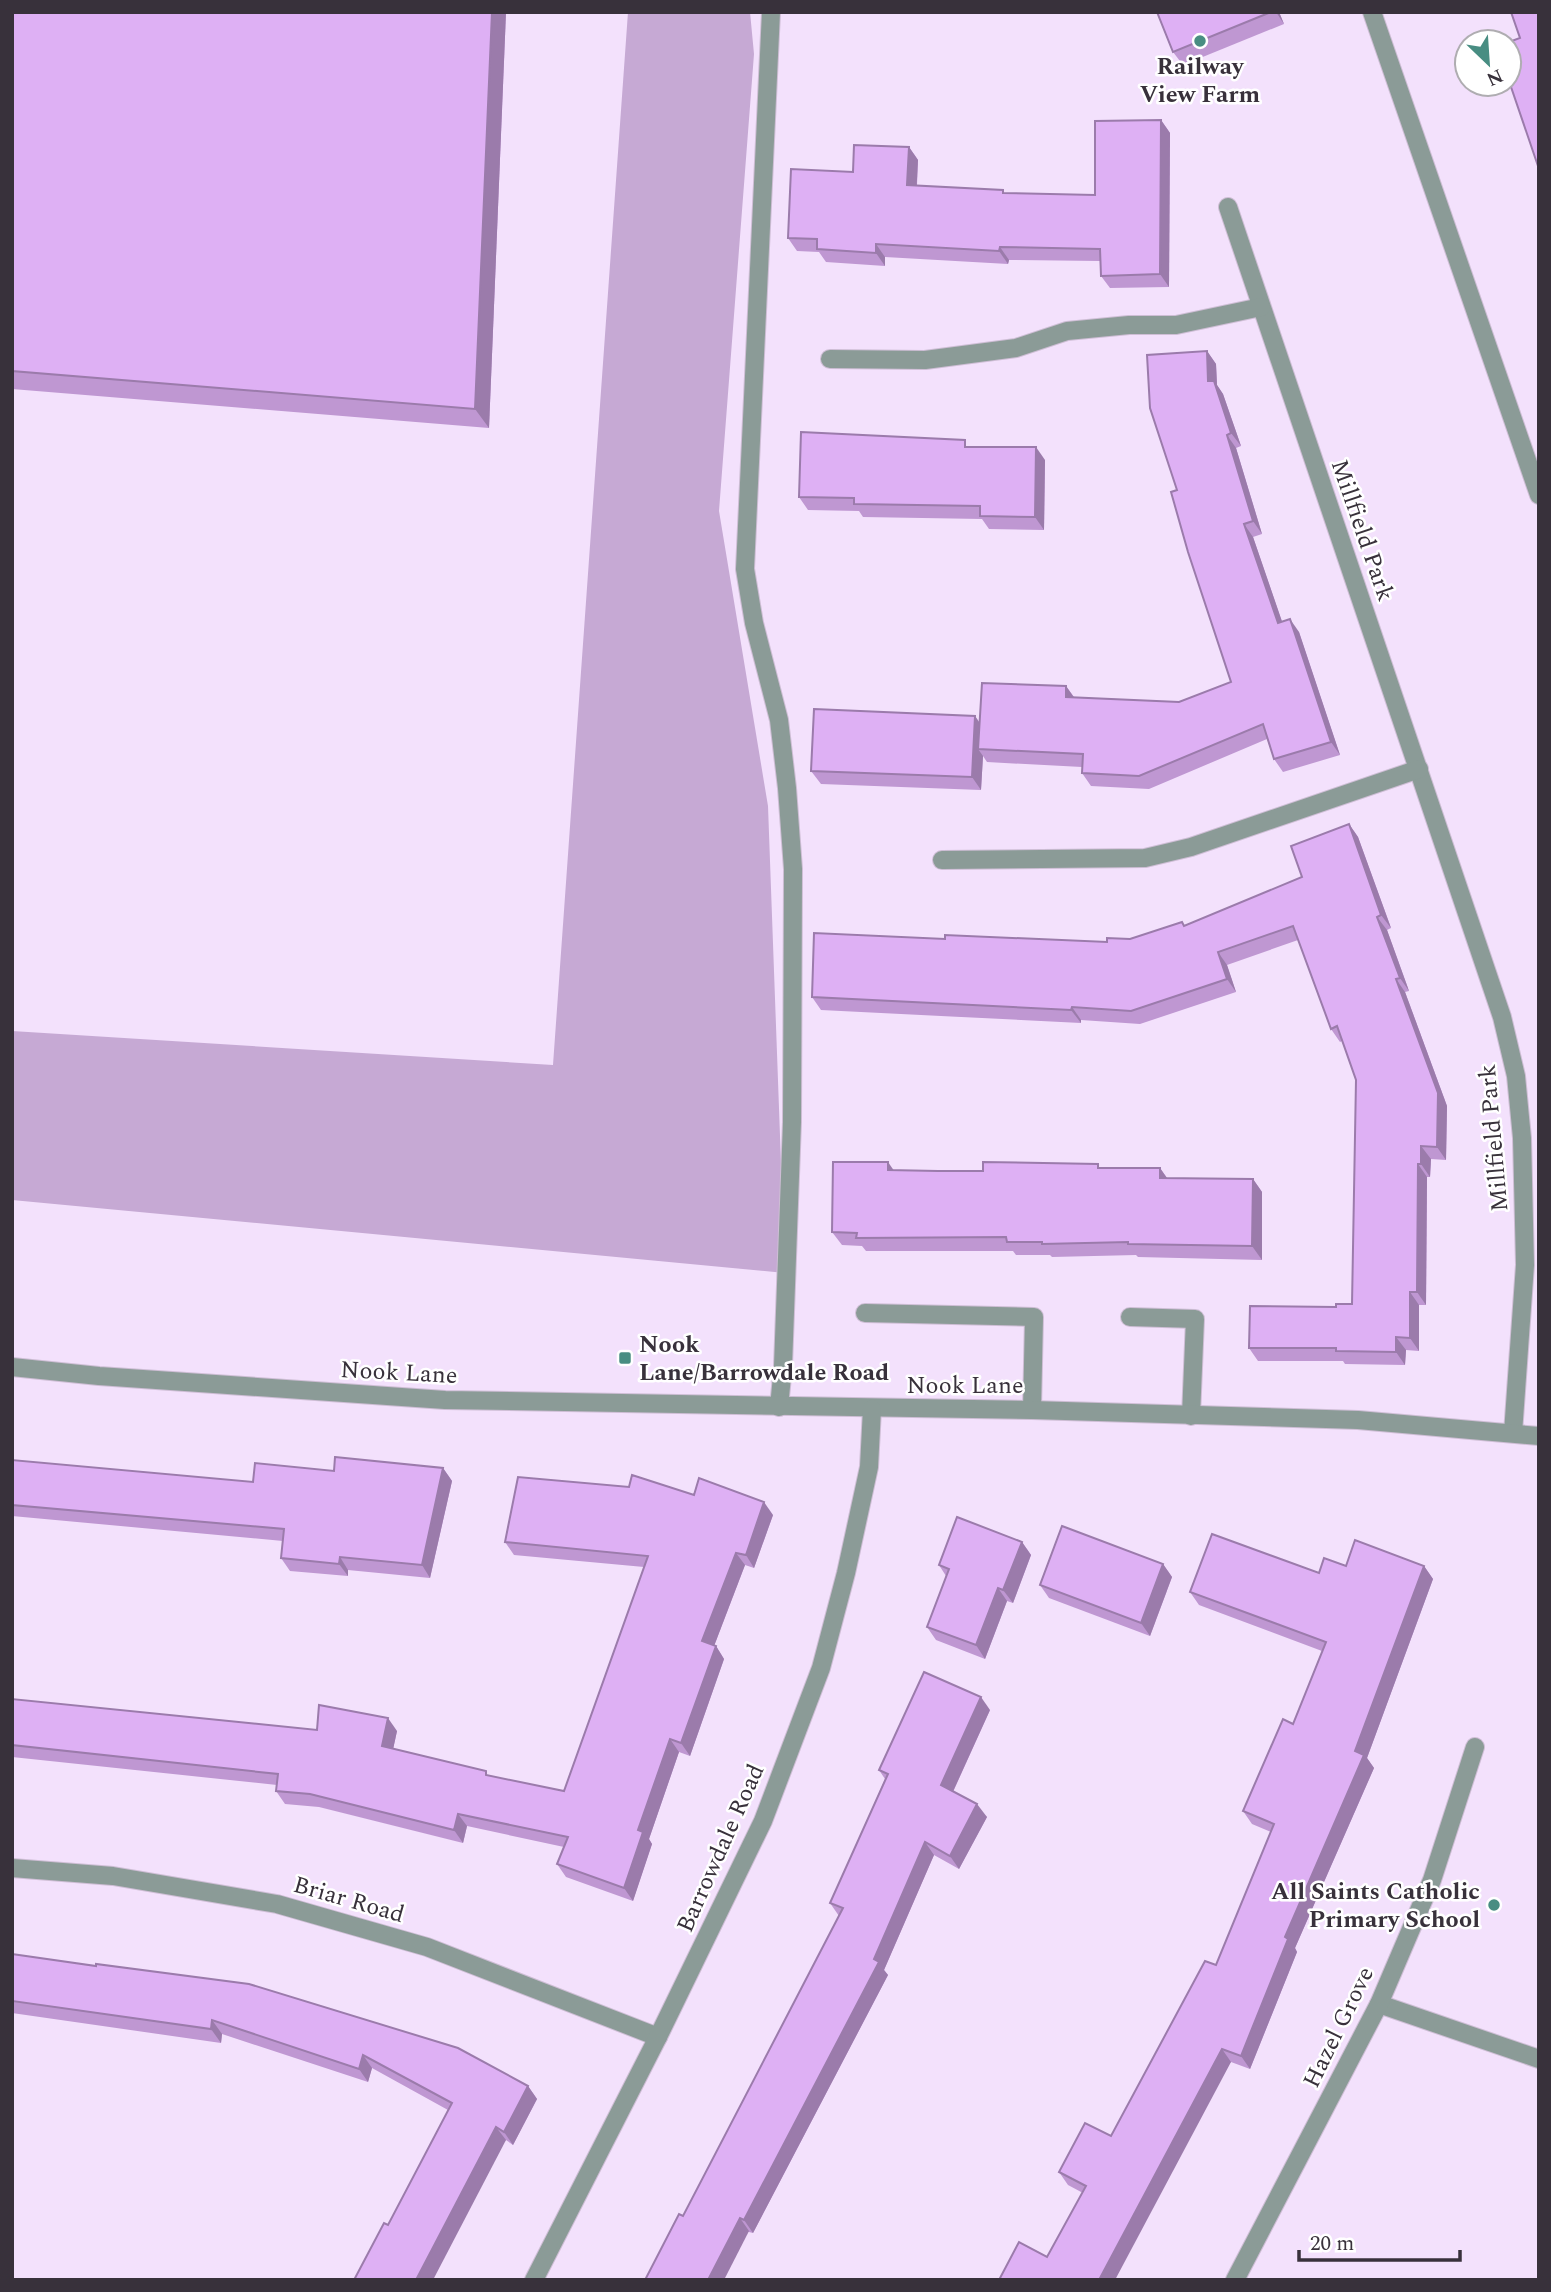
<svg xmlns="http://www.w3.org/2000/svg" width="1551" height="2292" font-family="Spectral,serif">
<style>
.green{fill:#c6a9d4}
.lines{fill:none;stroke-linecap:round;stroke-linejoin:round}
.minor-casing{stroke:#cebed5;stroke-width:20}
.minor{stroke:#8b9b97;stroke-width:18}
.wall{fill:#bf97d2}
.shaded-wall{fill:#9b7bab}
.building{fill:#deb0f4;stroke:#9b7bab;stroke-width:2}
.poi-dot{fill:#488d82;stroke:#fff;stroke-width:2.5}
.labels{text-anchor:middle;stroke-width:5;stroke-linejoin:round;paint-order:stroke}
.poi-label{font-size:24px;font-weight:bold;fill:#38313b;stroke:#fff}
.street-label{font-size:24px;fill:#38313b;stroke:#fff}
</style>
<rect width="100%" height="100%" fill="#f3e1fc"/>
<path class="green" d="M628,12H750L754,54L719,511L768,806L785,1273L12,1200V1031L553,1065Z"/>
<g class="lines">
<defs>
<g id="minor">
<path d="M771,12L745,569L754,623L779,720L787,788L793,869L792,1122L783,1366L779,1407"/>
<path d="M1372,12L1539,495"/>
<path d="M1228,207L1502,1017L1516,1076L1522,1138L1525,1265L1513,1433"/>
<path d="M830,359L925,360L1016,348L1067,331L1129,325H1176L1261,307"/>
<path d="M942,860L1145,858L1191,847L1419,769"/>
<path d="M865,1313L1034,1317L1032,1410"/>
<path d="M1130,1317L1195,1319L1191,1416"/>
<path d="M12,1367L99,1376L445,1400L1032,1410L1358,1420L1539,1436"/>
<path d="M12,1868L113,1876L277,1904L427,1947L658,2037"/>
<path d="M1379,2004L1539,2059"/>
<path d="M534,2280L658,2037L763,1821L821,1668L846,1573L869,1467L872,1409"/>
<path d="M1235,2280L1379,2004L1432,1880L1475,1747"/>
</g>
</defs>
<use href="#minor" class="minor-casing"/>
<use href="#minor" class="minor"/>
</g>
<g class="wall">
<path d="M12,12H506L489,428L12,389Z"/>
<path d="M1157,12H1279L1284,24L1183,65L1173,52Z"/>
<path d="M1161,120L1170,133L1169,287L1110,288L1101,276L1100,261L1009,260L1008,264L885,257V266L826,262L819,252L797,251L788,238L853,172L909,147L918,160L917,185L1005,193L1095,195Z"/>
<path d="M1207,351L1216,364L1217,385L1223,394L1241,446L1236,448L1262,534L1253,537L1282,622L1299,632L1340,755L1283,772L1274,759L1267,739L1149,789L1091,786L1082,773V767L987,762L983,756L981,790L821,784L811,771L975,716L980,723L1066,686L1074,697L1179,702L1231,682L1177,490Z"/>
<path d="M970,447L1045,460L1044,530L989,529L982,519L863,517L859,511L808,510L799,497Z"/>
<path d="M1349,824L1358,837L1391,928L1387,930L1409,991L1405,992L1447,1106L1446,1160L1431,1159L1430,1177H1427L1426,1305H1419V1351L1406,1350L1405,1365L1345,1364L1343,1361H1258L1249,1348L1336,1307L1352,1304L1356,1080L1342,1041L1340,1042L1331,1029L1298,940L1227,965L1236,992L1140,1024L1081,1020V1023L821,1010L812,997L945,939L1107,942L1130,939L1182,922L1185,926L1302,877Z"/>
<path d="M1101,1168H1160L1167,1178L1253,1179L1262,1192V1260L1138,1257L1136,1255L1052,1257L1050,1255H1016L1013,1251H866L862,1246L842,1245L832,1232L893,1170L983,1171Z"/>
<path d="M12,1460L253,1482L334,1471L443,1468L452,1481L430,1578L348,1570V1576L290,1571L281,1558L283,1541L12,1516Z"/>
<path d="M694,1495L773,1515L754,1568L745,1565L714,1646H716L724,1659L690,1756L679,1752L649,1839L652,1844L633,1901L566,1877L557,1864L564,1847L467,1826L463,1843L319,1807L285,1804L276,1791L277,1785L12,1757V1699L317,1730L397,1731L393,1749L490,1776L564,1791L644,1567L514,1555L505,1542Z"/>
<path d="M1022,1542L1031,1555L1013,1603L1007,1601L985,1659L936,1640L927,1627L946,1576L939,1565Z"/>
<path d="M1163,1564L1172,1577L1150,1636L1049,1598L1040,1585Z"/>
<path d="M1346,1566H1424L1433,1579L1367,1758L1374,1768L1295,1948L1297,1952L1250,2069L1231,2062L1047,2257L1083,2193L1068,2185L1059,2172L1111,2136L1216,1965L1271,1832L1252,1824L1243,1811L1293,1724L1322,1651L1199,1605L1190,1592L1319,1573Z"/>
<path d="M990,1710L953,1792L987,1817L959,1869L934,1855L884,1970L888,1975L753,2233L683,2216L839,1916L830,1903L885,1779L879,1770Z"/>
<path d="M12,1954L528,2086L537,2099L513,2145L506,2140L388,2225L448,2110L372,2068L368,2082L222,2034L221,2043L12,2013Z"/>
</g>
<g class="shaded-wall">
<path d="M492,12H506L489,428L475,409Z"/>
<path d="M1276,12H1279L1284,24Z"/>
<path d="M1161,120L1170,133L1169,287L1160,274Z"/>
<path d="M909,147L918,160L916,198L907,185Z"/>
<path d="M876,244L885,257V266L876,253Z"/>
<path d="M1000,247L1009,260L1008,264L999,251Z"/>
<path d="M1207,351L1216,364L1217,385L1223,394L1241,446L1231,433L1208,381Z"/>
<path d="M1227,435L1236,448L1262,534L1253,521Z"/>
<path d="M1036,447L1045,460L1044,530L1035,517Z"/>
<path d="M1244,524L1253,537L1287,636L1278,623Z"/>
<path d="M1290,619L1299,632L1340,755L1331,742Z"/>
<path d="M1066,686L1075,699L1066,697Z"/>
<path d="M975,716L984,730L978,749L983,756L981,790L972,777Z"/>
<path d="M1349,824L1358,837L1391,928L1381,915Z"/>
<path d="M1377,917L1387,930L1409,991L1400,978Z"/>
<path d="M1218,952L1227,965L1236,992L1227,979Z"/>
<path d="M1396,979L1405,992L1447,1106L1446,1160L1437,1147Z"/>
<path d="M1072,1007L1081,1020V1023L1071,1010Z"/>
<path d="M1421,1146L1431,1159L1430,1177L1421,1164Z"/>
<path d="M888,1162L897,1175L888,1170Z"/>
<path d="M1418,1164L1427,1177L1426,1305L1417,1292Z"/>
<path d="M1160,1168L1169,1181L1160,1178Z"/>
<path d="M1253,1179L1262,1192V1260L1252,1246Z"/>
<path d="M1410,1292L1419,1305V1351L1410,1338Z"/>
<path d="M1396,1337L1406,1350L1405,1365L1396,1352Z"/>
<path d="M443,1468L452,1481L430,1578L422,1565Z"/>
<path d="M764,1502L773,1515L754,1568L746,1555Z"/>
<path d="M1022,1542L1031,1555L1013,1603L1003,1590Z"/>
<path d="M736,1553L745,1565L711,1654L702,1641Z"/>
<path d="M340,1557L348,1570V1576L339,1564Z"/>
<path d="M1163,1564L1172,1577L1150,1636L1141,1623Z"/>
<path d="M1424,1566L1433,1579L1367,1758L1374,1768L1295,1948L1297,1952L1250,2069L1241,2056Z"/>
<path d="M998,1588L1007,1601L985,1659L976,1645Z"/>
<path d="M716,1646L724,1659L690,1756L681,1743Z"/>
<path d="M981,1697L990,1710L950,1798L941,1785Z"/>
<path d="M388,1718L397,1731L391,1759L382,1746Z"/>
<path d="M670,1739L679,1752L649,1839L652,1844L633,1901L624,1888L638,1830Z"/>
<path d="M977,1804L987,1817L959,1869L950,1856Z"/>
<path d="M458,1814L467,1826L463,1843L454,1830Z"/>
<path d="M925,1842L934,1855L884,1970L888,1975L753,2233L744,2220L874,1959Z"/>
<path d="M212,2020L222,2034L221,2043L211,2029Z"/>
<path d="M1222,2049L1231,2062L1115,2280H1099Z"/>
<path d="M363,2055L372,2068L368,2082L359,2069Z"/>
<path d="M528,2086L537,2099L513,2145L504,2132Z"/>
<path d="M496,2127L506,2140L433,2280H416Z"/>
<path d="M740,2218L749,2231L724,2280H708Z"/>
</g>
<g class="building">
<path d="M12,12H492L475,409L12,371Z"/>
<path d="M1157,12H1271L1173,52Z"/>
<path d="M1511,12H1539V169L1509,81V42L1520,38Z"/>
<path d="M1161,120L1160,274L1101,276L1100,249L1000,247L999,251L876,244V253L817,249V239L788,238L791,169L853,172L854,145L909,147L907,185L1003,190V193L1095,195V121Z"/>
<path d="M1207,351L1208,381H1214L1231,433L1227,435L1253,521L1244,524L1278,623L1290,619L1331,742L1274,759L1263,724L1139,776L1082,773L1083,754L978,749L982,683L1066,686V697L1179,702L1231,682L1188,552L1171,492L1177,490L1150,408L1147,355Z"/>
<path d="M801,432L965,440V447H1036L1035,517L980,516V506L854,504V498L799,497Z"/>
<path d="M814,709L975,716L972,777L811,771Z"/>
<path d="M1349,824L1381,915L1377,917L1400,978L1396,979L1438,1093L1437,1147L1421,1146V1164H1418L1417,1292H1410V1338L1396,1337V1352L1336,1351V1348H1249L1250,1306L1336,1307V1304H1352L1356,1080L1337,1026L1331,1029L1293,926L1218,952L1227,979L1131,1011L1072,1007L1071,1010L812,997L814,933L945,939V935L1107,942V938L1130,939L1182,922L1184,926L1302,877L1291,846Z"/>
<path d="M833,1162H888V1170L938,1171H983V1162L1098,1164V1168H1160V1178L1253,1179L1252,1246L1128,1244V1242L1042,1244V1242H1007L1006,1237L856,1238L857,1233L832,1232Z"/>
<path d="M335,1457L443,1468L422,1565L340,1557L339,1564L281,1558L284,1529L12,1505V1460L253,1482L255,1463L334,1471Z"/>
<path d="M632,1475L694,1495L699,1478L764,1502L746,1555L736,1553L702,1641L716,1646L681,1743L670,1739L638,1830L643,1832L624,1888L557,1864L568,1837L458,1814L454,1830L310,1794L276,1791L278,1774L12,1745V1699L317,1730L319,1705L388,1718L382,1746L486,1771V1775L564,1791L648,1556L505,1542L518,1477L629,1487Z"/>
<path d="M957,1517L1022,1542L1003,1590L998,1588L976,1645L927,1627L949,1569L939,1565Z"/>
<path d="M1062,1526L1163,1564L1141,1623L1040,1585Z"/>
<path d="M1212,1534L1319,1573L1324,1558L1346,1566L1355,1540L1424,1566L1355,1751L1364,1755L1285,1937L1288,1939L1241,2056L1222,2049L1099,2280H999L1019,2242L1047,2257L1086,2186L1059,2172L1085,2123L1111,2136L1205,1961L1216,1965L1274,1824L1243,1811L1283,1719L1293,1724L1326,1642L1190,1592Z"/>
<path d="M924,1672L981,1697L941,1785L977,1804L950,1856L925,1842L874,1959L879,1962L744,2220L740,2218L708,2280H645L679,2214L683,2216L843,1908L830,1903L888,1774L879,1770Z"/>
<path d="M12,1954L96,1966V1964L249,1984L458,2048L528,2086L504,2132L496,2127L416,2280H354L384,2223L388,2225L452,2103L363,2055L359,2069L212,2020L211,2029L12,2001Z"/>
</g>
<g class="poi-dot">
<circle cx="1200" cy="41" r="7"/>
<rect x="618" y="1351" width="14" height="14" rx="3.5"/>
<circle cx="1494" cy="1905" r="7"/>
</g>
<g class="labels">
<g class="poi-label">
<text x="1200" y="74">Railway<tspan x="1200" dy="28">View Farm</tspan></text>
<text x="639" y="1352" text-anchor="start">Nook<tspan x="639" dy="28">Lane/Barrowdale Road</tspan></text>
<text x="1480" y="1899" text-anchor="end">All Saints Catholic<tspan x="1480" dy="28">Primary School</tspan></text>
</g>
<g class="street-label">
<text transform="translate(1363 530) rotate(71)" y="8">Millfield Park</text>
<text transform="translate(1493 1138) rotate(-95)" y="8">Millfield Park</text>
<text transform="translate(399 1372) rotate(3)" y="8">Nook Lane</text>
<text x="965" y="1393">Nook Lane</text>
<text transform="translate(720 1848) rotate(-66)" y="8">Barrowdale Road</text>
<text transform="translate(349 1899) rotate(16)" y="8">Briar Road</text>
<text transform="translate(1338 2027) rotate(-64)" y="8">Hazel Grove</text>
</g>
</g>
<rect width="1551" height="2292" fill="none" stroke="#38313b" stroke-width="28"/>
<g transform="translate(1488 63) rotate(155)"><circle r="33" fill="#ffffff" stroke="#afadb1" stroke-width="2"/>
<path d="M0-5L12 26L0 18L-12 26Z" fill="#488d82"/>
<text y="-10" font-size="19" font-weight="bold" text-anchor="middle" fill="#38313b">N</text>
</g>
<path d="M1299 2250v10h161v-10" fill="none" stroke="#38313b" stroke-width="3.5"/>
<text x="1310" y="2250" font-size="21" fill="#38313b" stroke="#ffffff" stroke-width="5" paint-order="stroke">20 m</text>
</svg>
